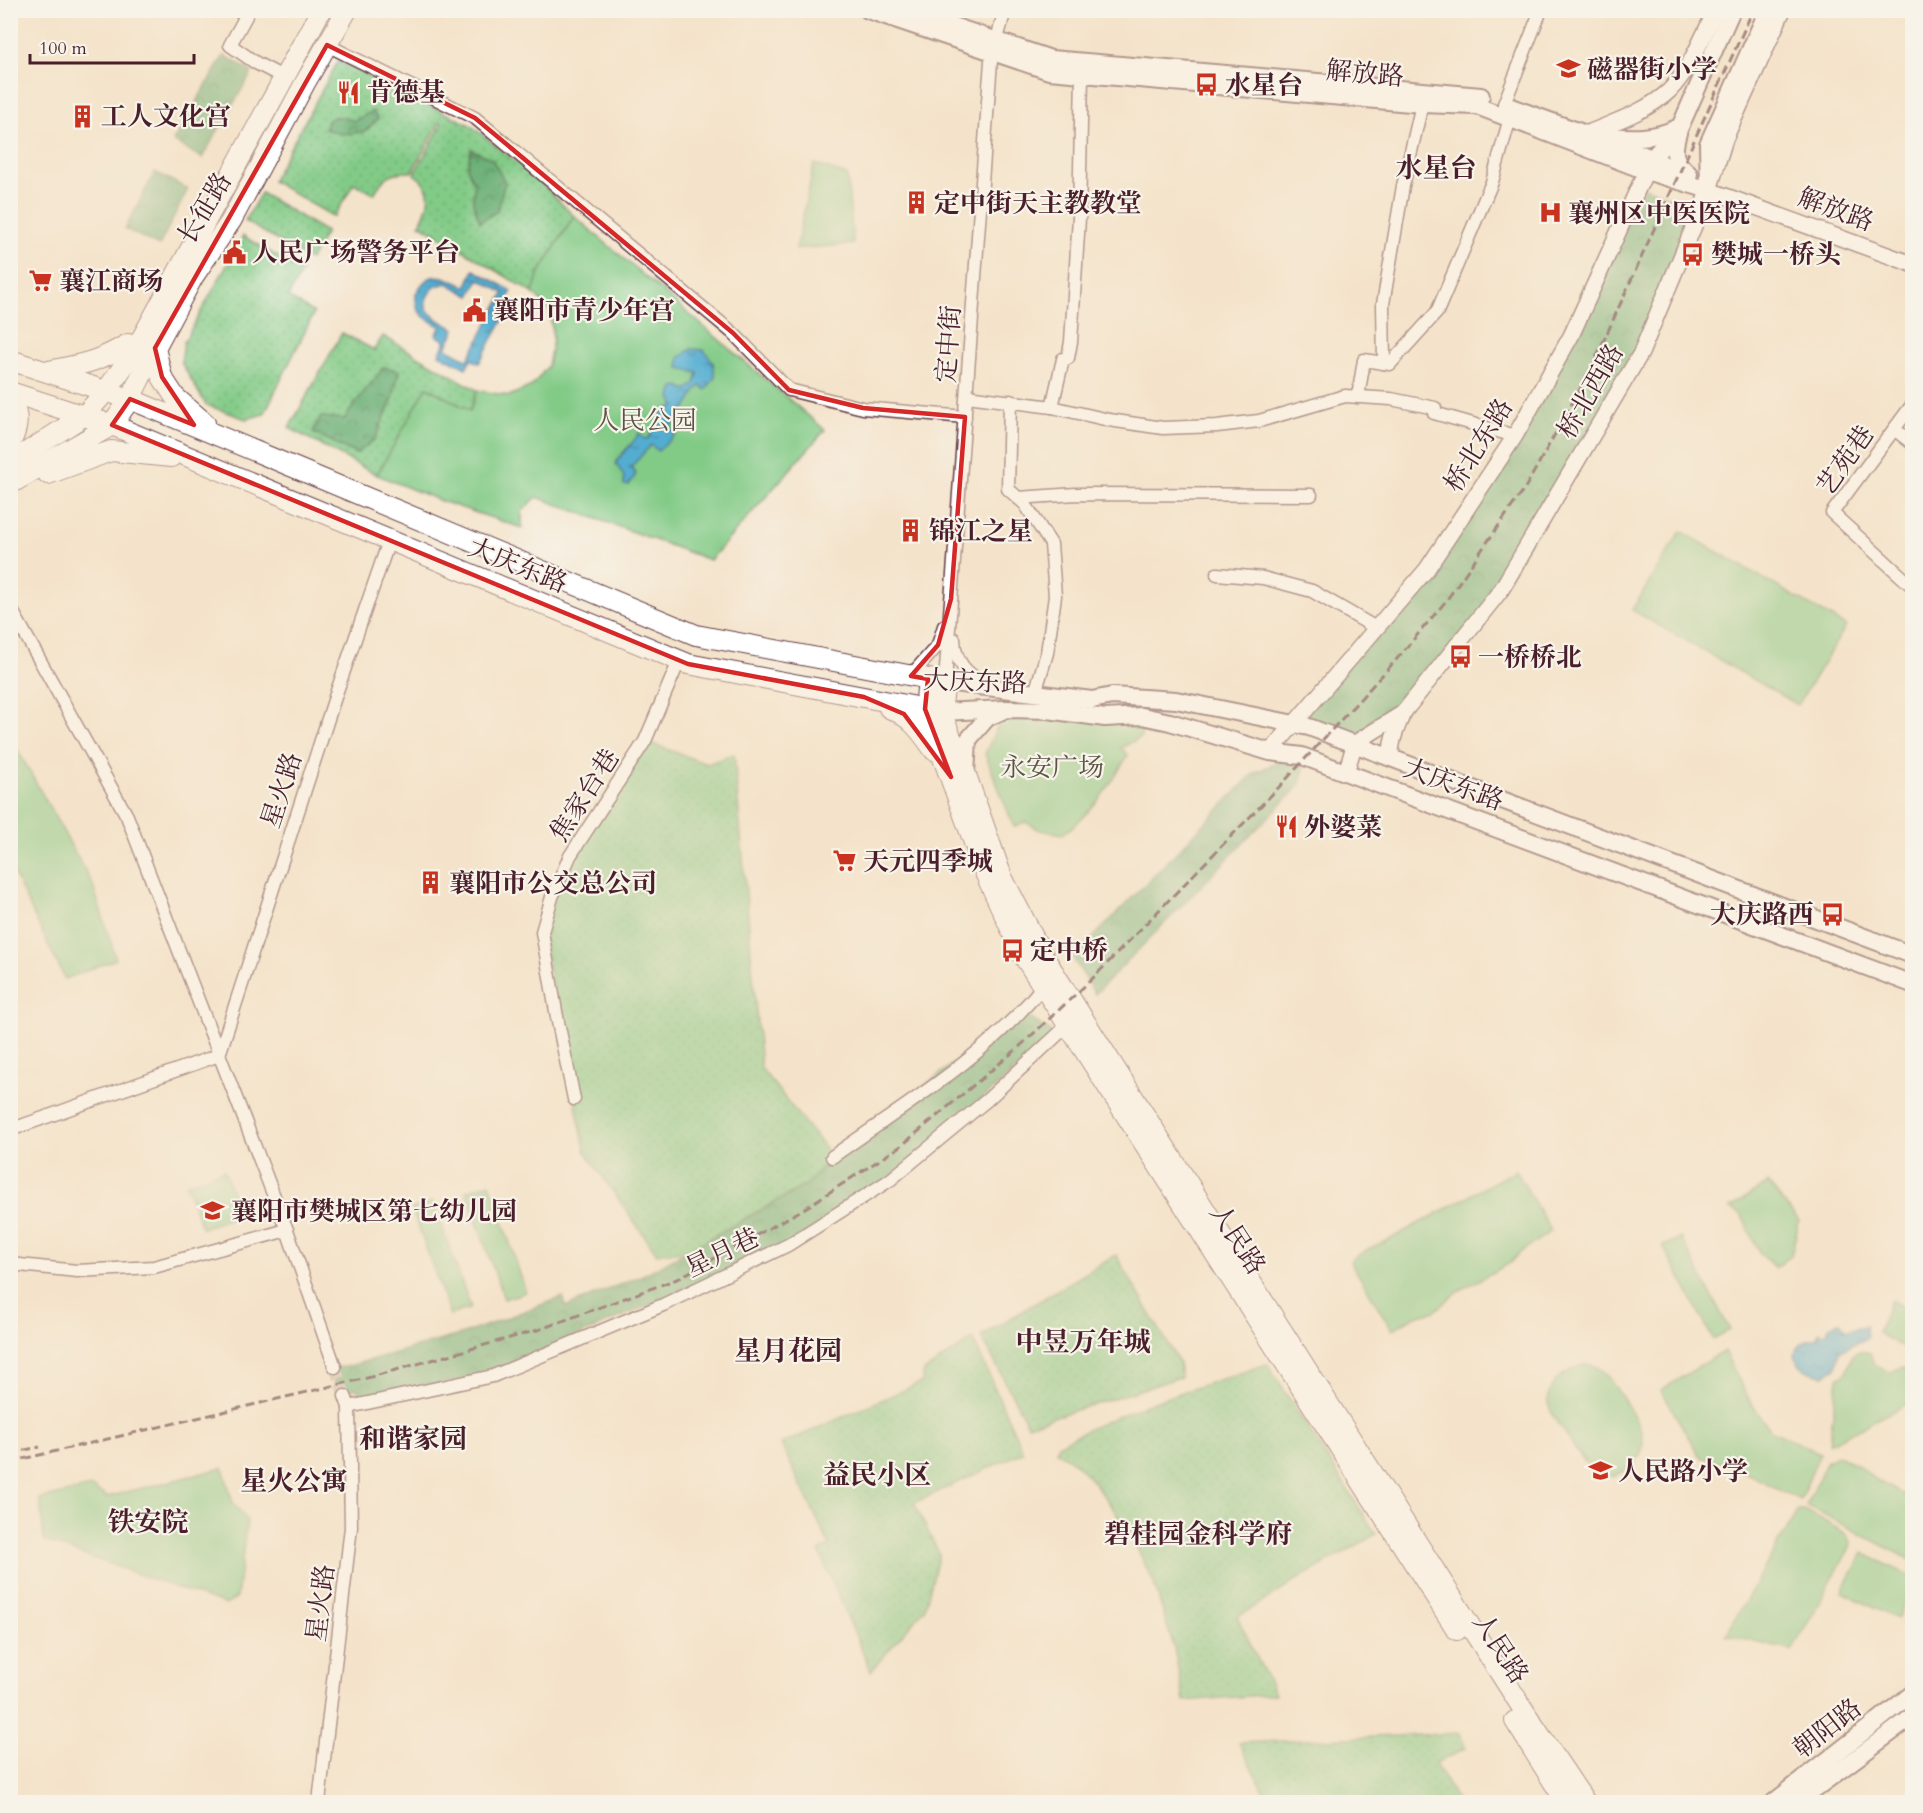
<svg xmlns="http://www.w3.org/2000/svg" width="1923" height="1813" font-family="Cardo,'Noto Serif SC',serif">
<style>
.grass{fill:url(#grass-dots);stroke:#667559;stroke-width:1.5}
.forest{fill:url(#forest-crowns);stroke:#5a6750;stroke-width:1.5}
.park{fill:#82cb87;stroke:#667559;stroke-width:1.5}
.water{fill:url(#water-ripples);stroke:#4e667e;stroke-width:1.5;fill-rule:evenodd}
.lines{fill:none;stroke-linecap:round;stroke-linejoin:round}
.minor-tunnel{stroke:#d2bcab;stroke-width:12;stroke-dasharray:12 6;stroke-linecap:butt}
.minor-casing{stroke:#643c43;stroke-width:15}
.tertiary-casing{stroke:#643c43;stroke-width:18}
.secondary-casing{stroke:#643c43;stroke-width:20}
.primary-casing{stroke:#643c43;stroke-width:22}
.minor{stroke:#fff;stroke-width:12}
.tertiary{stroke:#fff;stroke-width:15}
.secondary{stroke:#fff;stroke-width:16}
.primary{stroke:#fff;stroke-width:20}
.rail{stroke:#4a1f2b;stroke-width:3;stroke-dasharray:9 4.5;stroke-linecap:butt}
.marked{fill:none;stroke:#d62828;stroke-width:4.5;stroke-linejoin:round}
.labels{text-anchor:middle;stroke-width:4.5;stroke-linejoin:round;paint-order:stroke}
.poi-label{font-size:26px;font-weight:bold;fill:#4a1f2b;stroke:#f7f3e8;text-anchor:start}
.street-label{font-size:26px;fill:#4a1f2b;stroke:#f7f3e8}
.park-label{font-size:26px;fill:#5b5347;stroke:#f7f3e8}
.neighbourhood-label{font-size:27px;font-weight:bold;fill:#4a1f2b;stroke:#f7f3e8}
</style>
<defs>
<pattern id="grass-dots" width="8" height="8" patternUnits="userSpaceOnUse" patternTransform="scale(1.5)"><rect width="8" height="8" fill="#82cb87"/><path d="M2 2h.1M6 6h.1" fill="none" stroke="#72ae75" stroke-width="1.8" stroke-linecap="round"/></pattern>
<pattern id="forest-crowns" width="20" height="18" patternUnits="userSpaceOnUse" patternTransform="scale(1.5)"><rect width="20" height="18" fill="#69af74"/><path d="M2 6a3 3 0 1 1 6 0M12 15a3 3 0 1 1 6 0" fill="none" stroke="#588e5f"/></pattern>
<pattern id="water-ripples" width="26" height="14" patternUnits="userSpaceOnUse" patternTransform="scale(1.5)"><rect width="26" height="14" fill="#53add1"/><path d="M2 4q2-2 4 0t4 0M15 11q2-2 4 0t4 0" fill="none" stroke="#478caa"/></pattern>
</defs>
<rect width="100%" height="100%" fill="#f7f3e8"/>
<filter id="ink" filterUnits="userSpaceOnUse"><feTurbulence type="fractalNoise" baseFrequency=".0167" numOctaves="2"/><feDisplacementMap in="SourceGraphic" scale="12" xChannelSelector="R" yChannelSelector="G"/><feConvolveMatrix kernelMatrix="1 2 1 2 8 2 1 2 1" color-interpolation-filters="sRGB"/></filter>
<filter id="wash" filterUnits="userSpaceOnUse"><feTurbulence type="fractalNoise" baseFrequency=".008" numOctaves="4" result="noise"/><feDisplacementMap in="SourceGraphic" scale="24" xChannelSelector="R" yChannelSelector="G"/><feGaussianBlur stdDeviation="1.35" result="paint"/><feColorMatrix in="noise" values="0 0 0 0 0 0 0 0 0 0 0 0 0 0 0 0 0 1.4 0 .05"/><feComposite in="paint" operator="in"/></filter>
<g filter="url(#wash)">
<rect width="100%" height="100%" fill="#f4e3cb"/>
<g class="grass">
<path d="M338,61L470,125L536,178L574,216L538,275L533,293L420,224C430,203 435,189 414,174L442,124L440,122L412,172C391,171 384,176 374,194L354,183L334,217L272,181Z"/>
<path d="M261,193L326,232L310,260L245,221Z"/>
<path d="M243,236L302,271L288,297L314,313L264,414L246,419L206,405L181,362L184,342Z"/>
<path d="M342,333L374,350L383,336L477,390L470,411L427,387L377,475L289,428Z"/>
<path d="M645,741L707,764L734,754L761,1068L832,1157L806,1185L689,1250L657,1254L586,1153L557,1017L542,932L570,856Z"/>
<path d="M1116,1255L1179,1363L1181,1377L1028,1425L981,1336Z"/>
<path d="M973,1339L1023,1452L914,1503L939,1554L925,1608L871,1671L819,1551L830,1546L781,1444L922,1382L924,1371Z"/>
<path d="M1267,1364L1376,1534L1293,1582L1289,1586L1237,1617L1275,1694L1184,1701L1174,1648L1154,1583L1139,1552L1114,1510L1095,1484L1075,1463L1056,1451L1058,1445C1123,1408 1197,1388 1267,1364Z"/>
<path d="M1460,1733L1465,1749L1435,1763L1458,1802H1269L1239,1743Z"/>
</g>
<g class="forest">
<path d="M224,55L252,72L202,158L173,141Z"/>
<path d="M372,111L378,119L364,132L342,134L325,129L328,120L337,116L355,121Z"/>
<path d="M471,149L492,159L505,182L497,211L480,222L473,203L474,184L467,168Z"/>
<path d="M155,172L188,189L159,246L125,229Z"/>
<path d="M1645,187L1696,208L1642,350L1501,590L1403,713L1355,743L1294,725L1427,569L1515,436Z"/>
<path d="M384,367L399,371L393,398L375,439L356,454L313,432L318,421L322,417L345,419C355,400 371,385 384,367Z"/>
<path d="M1282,760L1304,768L1300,785L1095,994L1073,958L1254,773Z"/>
<path d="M1020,1012L1056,1035L890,1180L788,1245L492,1373L361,1400L357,1388L338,1395L330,1368L345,1367L466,1333L562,1297L566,1307L645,1274L806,1185L832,1157Z"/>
</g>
<g class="park">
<path d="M814,164L847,175L853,244L796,249Z"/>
<path d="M574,216L825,430L710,560L537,497L522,511V528L441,501L377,475L427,387L470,411L477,390L509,396L532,386L548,366L553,339L550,311L533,293L538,275Z"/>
<path d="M1681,531L1846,626L1798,705L1632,610Z"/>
<path d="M1005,709L1142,716L1141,737L1121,748L1128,755C1110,786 1092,813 1063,834L1040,830L1025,822L1014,827L985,754Z"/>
<path d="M11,738L92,883L116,959L65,979L11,868Z"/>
<path d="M224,1170L240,1215L202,1228L186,1184Z"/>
<path d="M1516,1170L1551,1231L1517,1255L1510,1263L1457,1292L1435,1311L1415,1316L1392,1330L1350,1261L1368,1249L1387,1241Z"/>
<path d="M490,1183L526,1292L504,1299L466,1191Z"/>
<path d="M1768,1183L1799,1221L1791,1256L1775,1268L1760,1253L1741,1214L1730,1208Z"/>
<path d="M433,1202L471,1308L450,1315L412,1209Z"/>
<path d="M1681,1238L1730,1330L1713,1339L1663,1246Z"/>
<path d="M1891,1300L1912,1312V1352L1878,1333Z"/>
<path d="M1724,1351L1751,1403L1770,1430L1820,1453L1800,1500L1728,1464L1700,1457L1661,1390Z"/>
<path d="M1859,1351L1870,1353L1874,1365L1889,1372L1903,1367L1912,1372V1401L1829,1444L1838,1378L1845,1375L1852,1355Z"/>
<path d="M1583,1365C1589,1365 1595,1365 1600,1369C1609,1375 1640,1423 1642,1434C1644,1443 1643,1452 1637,1459C1607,1495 1586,1466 1568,1438C1563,1430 1554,1420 1551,1411C1541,1386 1563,1372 1583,1365Z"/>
<path d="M1837,1456L1857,1464L1874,1479L1912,1499V1561L1806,1505L1827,1461Z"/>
<path d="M223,1468L233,1503L247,1520L237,1597L226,1605L44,1541L40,1499L91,1487L107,1497Z"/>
<path d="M1798,1510H1805L1847,1534L1852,1544L1792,1651L1726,1635Z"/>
<path d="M1863,1553L1912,1577V1587L1897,1619L1842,1592Z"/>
</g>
<g class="water">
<path d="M474,270L512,291L503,306L509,309L479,363L471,359L466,368L439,354L446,341L436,335L441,327C424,318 415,314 416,294C430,266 445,277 466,287ZM479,279L504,293L468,360L446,348L455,329C436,319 411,308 436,286L447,283L470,296Z"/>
<path d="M691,349L704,350L713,362L715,377L706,390L701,386L696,390L690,402L670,428L676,434L658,451L651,445L631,467L636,474L629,485H624V477L616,463C622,451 633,445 639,433L645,439L650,437L652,428L659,425V417L667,408L675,407L671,397L674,387L679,386L686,390L695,384L698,373L679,368V358Z"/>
<path d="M1840,1322L1846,1330L1866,1326L1867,1338L1840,1351L1836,1368L1824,1375C1809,1373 1802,1370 1794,1356C1798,1344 1805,1340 1817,1338L1819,1332L1824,1334L1827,1332L1829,1326Z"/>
</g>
</g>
<g filter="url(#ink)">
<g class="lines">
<path class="minor-tunnel" d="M335,1367L345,1396"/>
<defs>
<g id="minor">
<path d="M238,10L246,16L230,45L256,63L277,74"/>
<path d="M327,45L475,118L733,333L789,390L863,408L965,417"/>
<path d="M1504,104L1541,10"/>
<path d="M1384,363L1383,304L1403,186L1422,104"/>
<path d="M967,396L1052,407L1109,420L1163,428L1217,426L1259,421L1345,396L1391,399L1435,408L1434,413L1515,436"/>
<path d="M1358,397L1364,360L1390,364L1437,312L1492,182L1510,118"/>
<path d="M1010,401L1008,489L1025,504L1051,544L1055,596L1047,653L1035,693"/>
<path d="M1912,405L1832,513L1912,586"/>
<path d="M1052,407L1063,359L1068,358L1071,342L1079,218L1082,75"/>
<path d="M1894,429L1912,443"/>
<path d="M1018,498L1076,494L1311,495"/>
<path d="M1217,574L1263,578L1312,591L1376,628"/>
<path d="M10,607L127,816L287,1230L335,1367"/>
<path d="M954,639C955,663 966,673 986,685"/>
<path d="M906,673L916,670L938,645L944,626"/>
<path d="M945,682L991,61L1005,10"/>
<path d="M574,1099L557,1017L542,932L552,897L570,856L645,741L679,661"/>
<path d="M10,1130L219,1055L337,691L389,541"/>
<path d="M832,1157C905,1105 986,1057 1043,986"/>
<path d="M10,1264L77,1271L154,1267L287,1230"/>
<path d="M345,1396L349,1407L493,1376L663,1305L788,1245L890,1180L987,1100L1068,1025"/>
<path d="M319,1802L351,1527L349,1407"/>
</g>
<g id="tertiary">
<path d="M1586,134C1614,122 1646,112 1669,91C1690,70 1702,37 1716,10"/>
<path d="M1709,190L1912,264"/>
<path d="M1270,752L1427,569L1515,436L1571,336L1651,160"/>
<path d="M1391,758C1390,741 1397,728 1403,713"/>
<path d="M1346,772L1355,743L1403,713L1501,590L1641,353L1709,190L1725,139L1783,10"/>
</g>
<g id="secondary">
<path d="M868,10L1049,71L1422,104L1477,106L1646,171L1709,190"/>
<path d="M905,10L1051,59L1481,96"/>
<path d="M1508,106L1652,158L1679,173"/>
<path d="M1679,129C1673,150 1671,159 1689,174"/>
<path d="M1608,136C1633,138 1654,139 1677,128"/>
<path d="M1652,158L1680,127L1732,10"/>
<path d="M1709,190L1708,144L1768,10"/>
<path d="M945,682L1092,700L1112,696L1176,700L1309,727L1912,955"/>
<path d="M941,712L1005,709L1048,710L1105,718L1142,716L1170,722L1270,752L1302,756L1912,984"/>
<path d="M966,774L968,740L987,718L1002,711"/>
<path d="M1774,1802L1912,1694"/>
<path d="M1797,1802L1912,1717"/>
</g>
<g id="primary">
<path d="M155,348L162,377L175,397L205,423"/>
<path d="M10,360L130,399L696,635L945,682L941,712L966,775L1002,877L1042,954L1530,1720L1585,1802"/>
<path d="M49,371C83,364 98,362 128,344"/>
<path d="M10,392L112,425L688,664L938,711"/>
<path d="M10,401C21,416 17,430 10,444"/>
<path d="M10,463L85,415L107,390L137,347L321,10"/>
<path d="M48,474L111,451L171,457"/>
<path d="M10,484L112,425L130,399L155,348L193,277L231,221L305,83L347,10"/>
<path d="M928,679L925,709L986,875L1023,955L1457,1630"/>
<path d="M889,708C910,716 921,731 934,750"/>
<path d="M1515,1721L1566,1802"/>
</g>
</defs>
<use href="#minor" class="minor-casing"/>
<use href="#tertiary" class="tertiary-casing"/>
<use href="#secondary" class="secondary-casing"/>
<use href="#primary" class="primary-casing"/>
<use href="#minor" class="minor"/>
<use href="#tertiary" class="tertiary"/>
<use href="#secondary" class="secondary"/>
<use href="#primary" class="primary"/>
<g class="rail">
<path d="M10,1453L40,1447"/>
<path d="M10,1462L371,1377L538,1330L677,1279L802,1210L901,1146L1018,1048L1091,980L1282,784L1396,660L1446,601L1525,488L1590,371L1753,10"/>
</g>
</g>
</g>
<path d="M0 0H1923V1813H0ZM327,45L475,118L733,333L789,390L863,408L965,417L951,599L938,645L911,676L928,679L925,709L951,777L904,714L864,697L688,664L112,425L130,399L194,425L162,377L155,348Z" fill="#f4e3cb" fill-opacity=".55" fill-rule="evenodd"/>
<path class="marked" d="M327,45L475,118L733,333L789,390L863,408L965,417L951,599L938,645L911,676L928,679L925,709L951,777L904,714L864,697L688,664L112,425L130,399L194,425L162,377L155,348Z"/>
<defs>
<symbol id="school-bare" viewBox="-9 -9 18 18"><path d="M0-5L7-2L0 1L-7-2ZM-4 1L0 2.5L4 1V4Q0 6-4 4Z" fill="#c8321e" stroke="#f7f3e8" stroke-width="2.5" paint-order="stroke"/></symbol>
<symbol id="bus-bare" viewBox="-9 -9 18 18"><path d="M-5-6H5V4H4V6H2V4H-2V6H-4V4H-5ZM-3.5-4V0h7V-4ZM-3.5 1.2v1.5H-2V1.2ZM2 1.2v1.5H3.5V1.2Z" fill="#c8321e" stroke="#f7f3e8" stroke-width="2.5" paint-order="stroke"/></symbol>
<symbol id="restaurant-bare" viewBox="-9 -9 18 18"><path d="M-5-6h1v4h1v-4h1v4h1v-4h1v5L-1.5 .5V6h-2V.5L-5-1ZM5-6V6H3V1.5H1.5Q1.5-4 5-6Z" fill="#c8321e" stroke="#f7f3e8" stroke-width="2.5" paint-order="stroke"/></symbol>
<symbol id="building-bare" viewBox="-9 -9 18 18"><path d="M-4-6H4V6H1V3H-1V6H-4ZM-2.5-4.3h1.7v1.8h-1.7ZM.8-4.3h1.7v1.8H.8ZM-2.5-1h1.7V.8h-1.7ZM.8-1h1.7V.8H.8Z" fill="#c8321e" stroke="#f7f3e8" stroke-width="2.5" paint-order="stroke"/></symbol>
<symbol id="hospital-bare" viewBox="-9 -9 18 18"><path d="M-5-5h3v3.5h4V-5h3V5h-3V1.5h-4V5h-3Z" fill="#c8321e" stroke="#f7f3e8" stroke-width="2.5" paint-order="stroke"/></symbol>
<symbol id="civic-bare" viewBox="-9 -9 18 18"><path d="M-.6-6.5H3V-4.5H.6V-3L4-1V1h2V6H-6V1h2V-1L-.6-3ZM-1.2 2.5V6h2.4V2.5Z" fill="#c8321e" stroke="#f7f3e8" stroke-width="2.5" paint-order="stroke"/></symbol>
<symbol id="supermarket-bare" viewBox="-9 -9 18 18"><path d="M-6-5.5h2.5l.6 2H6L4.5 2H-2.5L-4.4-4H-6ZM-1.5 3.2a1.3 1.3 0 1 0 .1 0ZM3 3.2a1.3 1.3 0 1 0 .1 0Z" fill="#c8321e" stroke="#f7f3e8" stroke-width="2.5" paint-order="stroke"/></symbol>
</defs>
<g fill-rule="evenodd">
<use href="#school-bare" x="1552" y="52" width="33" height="33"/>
<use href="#bus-bare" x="1190" y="68" width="33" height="33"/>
<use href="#restaurant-bare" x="332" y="76" width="33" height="33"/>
<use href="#building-bare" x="66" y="100" width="33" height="33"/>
<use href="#building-bare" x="900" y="186" width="33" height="33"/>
<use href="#hospital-bare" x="1534" y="196" width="33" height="33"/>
<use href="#civic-bare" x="218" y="236" width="33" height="33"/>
<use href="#bus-bare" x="1676" y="238" width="33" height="33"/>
<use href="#supermarket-bare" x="24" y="264" width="33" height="33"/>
<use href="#civic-bare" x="458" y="294" width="33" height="33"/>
<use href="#building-bare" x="894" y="514" width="33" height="33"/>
<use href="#bus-bare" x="1444" y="640" width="33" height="33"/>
<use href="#restaurant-bare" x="1270" y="810" width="33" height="33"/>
<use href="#supermarket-bare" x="828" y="844" width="33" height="33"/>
<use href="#building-bare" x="414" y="866" width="33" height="33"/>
<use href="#bus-bare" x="1816" y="898" width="33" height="33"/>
<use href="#bus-bare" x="996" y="934" width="33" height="33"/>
<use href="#school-bare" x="196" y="1194" width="33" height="33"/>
<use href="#school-bare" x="1584" y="1454" width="33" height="33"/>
</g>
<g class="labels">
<g class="poi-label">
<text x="1587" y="78">磁器街小学</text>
<text x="1225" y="94">水星台</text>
<text x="367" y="101">肯德基</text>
<text x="101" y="125">工人文化宫</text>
<text x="934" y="212">定中街天主教教堂</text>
<text x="1568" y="222">襄州区中医医院</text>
<text x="252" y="261">人民广场警务平台</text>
<text x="1711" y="263">樊城一桥头</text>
<text x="59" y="290">襄江商场</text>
<text x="493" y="319">襄阳市青少年宫</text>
<text x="929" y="540">锦江之星</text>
<text x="1478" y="666">一桥桥北</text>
<text x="1304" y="836">外婆菜</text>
<text x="863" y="870">天元四季城</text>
<text x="449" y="892">襄阳市公交总公司</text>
<text x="1814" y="923" text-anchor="end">大庆路西</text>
<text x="1030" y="959">定中桥</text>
<text x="231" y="1220">襄阳市樊城区第七幼儿园</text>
<text x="1618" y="1480">人民路小学</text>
</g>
<g class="street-label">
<text transform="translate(1365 73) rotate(5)" y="9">解放路</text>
<text transform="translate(204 208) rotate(-59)" y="9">长征路</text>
<text transform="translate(1836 209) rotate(20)" y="9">解放路</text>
<text transform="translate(948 344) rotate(-86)" y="9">定中街</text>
<text transform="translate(1590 391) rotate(-60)" y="9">桥北西路</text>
<text transform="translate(1478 445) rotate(-58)" y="9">桥北东路</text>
<text transform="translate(1845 460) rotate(-55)" y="9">艺苑巷</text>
<text transform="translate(518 565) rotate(22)" y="9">大庆东路</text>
<text transform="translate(975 681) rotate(2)" y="9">大庆东路</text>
<text transform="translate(1454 784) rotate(20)" y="9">大庆东路</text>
<text transform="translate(281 790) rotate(-72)" y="9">星火路</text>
<text transform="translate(584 795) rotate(-57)" y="9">焦家台巷</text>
<text transform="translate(1238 1239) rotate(57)" y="9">人民路</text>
<text transform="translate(722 1252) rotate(-26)" y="9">星月巷</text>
<text transform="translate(320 1603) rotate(-83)" y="9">星火路</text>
<text transform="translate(1501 1648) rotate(57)" y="9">人民路</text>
<text transform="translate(1827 1728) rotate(-38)" y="9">朝阳路</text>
</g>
<g class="park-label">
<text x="645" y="429">人民公园</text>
<text x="1052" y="776">永安广场</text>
</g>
<g class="neighbourhood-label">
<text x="1436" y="177">水星台</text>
<text x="1083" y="1351">中昱万年城</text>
<text x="788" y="1360">星月花园</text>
<text x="413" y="1448">和谐家园</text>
<text x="877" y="1484">益民小区</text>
<text x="294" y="1490">星火公寓</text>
<text x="148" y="1531">铁安院</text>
<text x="1198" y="1543">碧桂园金科学府</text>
</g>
</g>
<rect width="1923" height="1813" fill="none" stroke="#f7f3e8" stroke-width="36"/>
<path d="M30 54v9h164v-9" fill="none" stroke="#4a1f2b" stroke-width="3"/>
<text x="39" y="54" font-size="18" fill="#4a1f2b" stroke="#f7f3e8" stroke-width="4.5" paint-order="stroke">100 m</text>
</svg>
